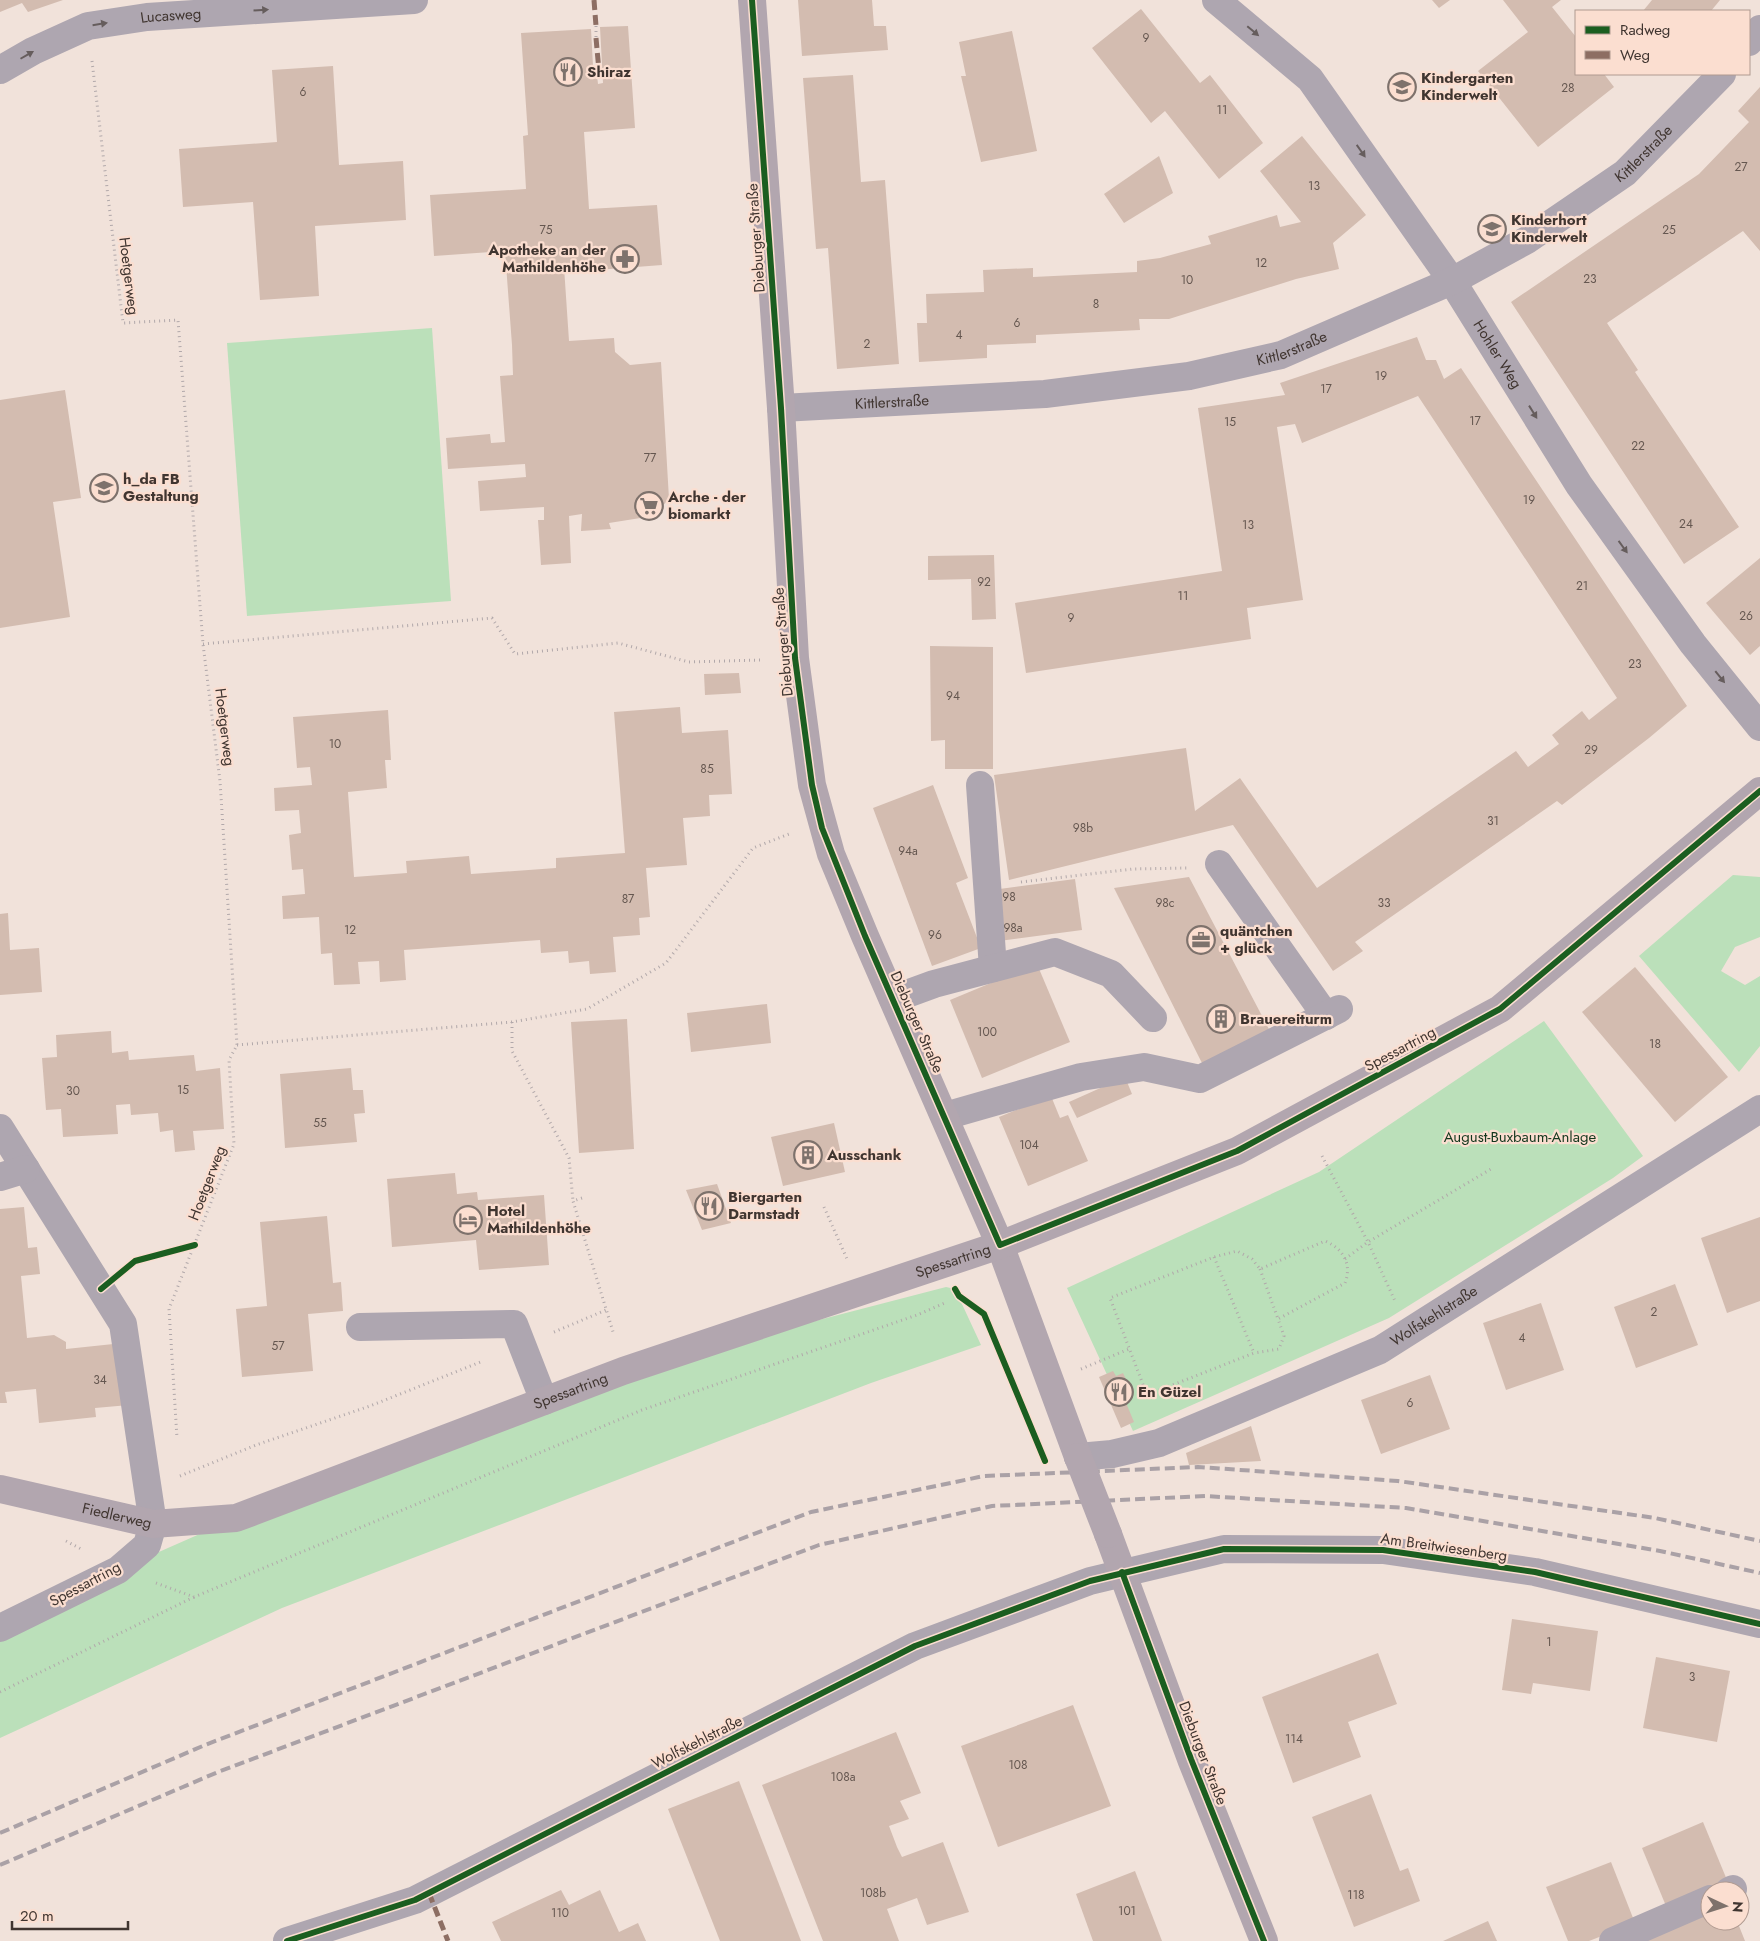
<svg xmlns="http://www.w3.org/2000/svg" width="1760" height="1941" font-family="Jost,sans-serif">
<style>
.green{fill:#bbe0ba}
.building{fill:#d3bcb0}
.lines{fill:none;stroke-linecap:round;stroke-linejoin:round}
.path{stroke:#b1a8aa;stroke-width:3;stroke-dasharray:1 4;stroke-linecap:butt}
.minor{stroke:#aea6b0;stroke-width:28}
.major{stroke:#b2a6af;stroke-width:28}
.rail{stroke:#aaa1a6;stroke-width:4;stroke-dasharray:10 5;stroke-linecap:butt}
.major-bridge{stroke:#b2a6af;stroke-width:28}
.quiet{stroke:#8d6e63;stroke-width:5;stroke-dasharray:10 5;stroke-linecap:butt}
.cycleway-casing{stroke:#fbded0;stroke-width:9}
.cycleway{stroke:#1b5e20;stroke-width:6}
.oneway{fill:#665d5d}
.labels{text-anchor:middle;stroke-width:4.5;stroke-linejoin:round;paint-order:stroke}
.number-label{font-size:12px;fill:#655750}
.street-label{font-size:15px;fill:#403530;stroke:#fbded0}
.poi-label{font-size:15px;font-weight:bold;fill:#403530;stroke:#fbded0;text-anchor:start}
.park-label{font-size:15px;fill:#13371d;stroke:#fbded0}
</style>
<rect width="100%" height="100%" fill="#f1e2da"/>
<g class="green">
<path d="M432,328L451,601L247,616L227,343Z"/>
<path d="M1733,875L1760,877V937L1735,947L1721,971L1745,985L1760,976V1046L1739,1072L1639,956Z"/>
<path d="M1544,1021L1643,1156L1613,1178L1389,1318L1133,1431L1067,1288L1319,1172Z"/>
<path d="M946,1287L955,1289L981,1345L871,1383L282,1608L0,1738V1628L118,1570L236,1518L623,1371Z"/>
</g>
<g class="building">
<path d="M0,0H63L28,12L22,3L0,12Z"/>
<path d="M798,0H872L874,26H886L888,50L802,56Z"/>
<path d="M1432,0H1450L1439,8Z"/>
<path d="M1503,0H1561L1552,7L1576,37V74H1604L1614,87L1538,147L1478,71L1528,32Z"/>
<path d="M1652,0H1720L1711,11H1643Z"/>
<path d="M1141,9L1200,83L1210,75L1263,143L1219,179L1165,111L1151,123L1092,48Z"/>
<path d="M628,26L635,128L584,132L589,209L657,205L662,265L597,270L596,263L564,267L569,341L614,338L615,352L630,365L661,362L669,499L653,516L609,523L611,529L581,531L582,514L569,516L571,563L541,565L538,520H544V507L480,511L478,481L526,477L525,464L448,469L446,438L490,434L491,443L505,442L500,376L513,375L512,345L505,251L434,256L430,195L526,189L523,136L528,135L521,33L591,29L593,66H596L598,84L603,83L600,27Z"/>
<path d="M1012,31L1037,151L981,162L961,76H966L959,42Z"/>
<path d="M333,66L339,165L403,161L406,220L315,226L319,296L260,300L253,202L183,207L179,149L277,142L272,70Z"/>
<path d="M853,75L861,182L885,180L899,364L837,369L828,248L816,249L803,78Z"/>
<path d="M1760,87V251L1743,231L1607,323L1638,370L1635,372L1739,527L1684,564L1511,302L1699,174L1749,122L1738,111Z"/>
<path d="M1302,136L1366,215L1333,243L1339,269L1296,279L1169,319H1139L1140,330L1036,335V343L987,345V358L919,362L917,323H927L926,294L984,292L983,270L1033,268V277L1137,272V261L1160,258L1211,244L1208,236L1277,215L1280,227L1301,222L1260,171Z"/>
<path d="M1159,156L1173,193L1124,223L1104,194Z"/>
<path d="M1417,337L1426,360H1436L1444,379L1461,368L1687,706L1649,738L1562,805L1557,801L1355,942L1363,951L1333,971L1233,825L1009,880L994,775L1186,748L1195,811L1240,778L1317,888L1516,751L1528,767L1559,744L1552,735L1582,711L1589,720L1617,698L1418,396L1302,443L1295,424L1277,427L1303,600L1247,608L1251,639L1026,673L1015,603L1222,571L1198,408L1285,395L1280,383Z"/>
<path d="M65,390L81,498L53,502L70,617L0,628V400Z"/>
<path d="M994,555L996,619L972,620L971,579L928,580V556Z"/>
<path d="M1760,558V646L1750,655L1706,603Z"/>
<path d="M930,646L993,647V769H945V740L931,741Z"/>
<path d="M739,673L741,693L705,695L704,674Z"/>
<path d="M680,707L682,733L728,730L732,794L709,795L710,816L683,818L687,865L646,868L650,917L639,918L640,935L613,937L616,972L590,974L589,961L569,963L568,951L541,953L540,940L404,950L406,980L380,982L379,961L358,962L360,984L334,985L332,953L321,954L319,917L283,919L282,896L305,894L303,869L292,870L289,835L301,833L299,810L275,811L274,788L312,785L310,767L297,768L293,717L388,710L391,760H385L387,788L348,792L354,877L407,873L406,861L469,856L471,874L556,868V858L625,853L614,712Z"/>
<path d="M933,785L968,878L956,883L981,948L932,966L873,808Z"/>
<path d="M1189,877L1271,1033L1205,1069L1114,888Z"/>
<path d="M1075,879L1082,930L999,941L992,890Z"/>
<path d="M8,913L10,950L39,948L42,992L0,995V914Z"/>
<path d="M1037,964L1070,1042L982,1078L950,1000Z"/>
<path d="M1635,967L1728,1077L1675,1122L1582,1012Z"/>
<path d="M767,1004L771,1043L691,1052L687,1013Z"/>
<path d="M627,1019L634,1149L579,1153L571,1022Z"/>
<path d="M111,1031L112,1053L128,1051L129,1060L194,1055L196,1071L220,1068L224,1129L193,1131L195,1150L175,1152L173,1130L160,1132L158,1113L131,1115L130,1104L116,1105L118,1134L63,1137L61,1109L46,1110L42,1058L57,1057L56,1035Z"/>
<path d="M351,1068L353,1090H363L365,1113L354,1114L357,1142L285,1148L280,1074Z"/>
<path d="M1125,1077L1132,1094L1077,1118L1069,1102Z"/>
<path d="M1051,1096L1060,1118L1068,1115L1088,1161L1028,1186L999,1117Z"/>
<path d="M834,1123L845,1172L783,1186L771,1137Z"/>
<path d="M455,1173L457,1194L477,1192L478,1200L544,1195L549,1265L479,1270L476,1240L392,1247L387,1179Z"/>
<path d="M717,1184L731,1223L702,1230L686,1190Z"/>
<path d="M24,1207L28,1248L37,1247L40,1274L21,1276L27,1338L54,1335L66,1342V1349L123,1343L129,1405L95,1408L96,1417L39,1423L36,1389L5,1392L7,1403H0V1209Z"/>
<path d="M327,1216L333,1283L341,1282L343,1311L308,1314L313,1371L242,1377L236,1309L267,1306L260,1222Z"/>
<path d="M1760,1217V1301L1727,1313L1701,1238Z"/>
<path d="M1675,1284L1698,1345L1636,1368L1614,1307Z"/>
<path d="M1541,1303L1564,1370L1506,1390L1483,1323Z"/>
<path d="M1113,1371L1116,1376L1123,1373L1133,1394L1124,1398L1134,1422L1121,1428L1099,1377Z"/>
<path d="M1430,1375L1450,1429L1381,1454L1361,1400Z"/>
<path d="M1251,1426L1261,1461L1189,1465L1186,1453Z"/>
<path d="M1512,1619L1598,1631L1590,1691L1533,1683L1531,1694L1502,1690Z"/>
<path d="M1378,1653L1397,1704L1348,1722L1361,1757L1293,1783L1262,1697Z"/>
<path d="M1656,1657L1730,1671L1717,1742L1643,1728Z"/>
<path d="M1073,1705L1111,1806L998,1847L961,1746Z"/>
<path d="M896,1732L921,1793L900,1801L909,1819L889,1826L897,1847L902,1857L943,1842L969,1912L927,1925L917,1898L887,1909L899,1941H823L762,1785Z"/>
<path d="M739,1781L801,1941H720L668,1809Z"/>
<path d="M1371,1794L1400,1871L1408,1868L1420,1901L1354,1927L1312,1817Z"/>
<path d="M1703,1822L1727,1880L1666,1906L1642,1848Z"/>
<path d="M1611,1862L1635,1923L1589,1941H1568L1546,1887Z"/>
<path d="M1135,1871L1162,1941H1093L1076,1894Z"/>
<path d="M561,1890L569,1905L600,1890L619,1932L638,1923L646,1941H501L492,1922Z"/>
<path d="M1710,1911V1921H1737L1745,1941H1640Z"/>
<path d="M1488,1921L1497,1941H1443Z"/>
</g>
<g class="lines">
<g class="path">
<path d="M596,26V38"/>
<path d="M92,61L123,323L178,320L203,644L220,781L237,1045L229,1060L234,1144L169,1309L177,1438"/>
<path d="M203,644L492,618L515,654L618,643L689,662L761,660"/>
<path d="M1021,882L1133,869L1187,868"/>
<path d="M512,1022V1051L569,1158L573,1201"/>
<path d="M237,1045L512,1022L587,1009L666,963L753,848L789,834"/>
<path d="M1322,1156L1368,1242L1395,1301"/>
<path d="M582,1198L573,1201L614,1335"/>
<path d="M824,1207L847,1259"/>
<path d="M1214,1257L1254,1353L1147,1395L1110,1298L1214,1257L1237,1251L1252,1259L1260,1269L1325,1241C1344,1249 1352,1265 1345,1283L1278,1319L1284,1336L1279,1349L1254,1353"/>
<path d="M1345,1259L1368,1242L1491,1169"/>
<path d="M127,1268L135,1261L195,1245"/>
<path d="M1260,1269L1278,1319"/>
<path d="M554,1332L606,1310"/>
<path d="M1081,1369L1129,1349"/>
<path d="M180,1476L256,1445L370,1406L483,1361"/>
<path d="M66,1541L83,1550"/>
<path d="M156,1583L194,1597L642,1410L917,1315L947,1302"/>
<path d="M0,1692L194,1597"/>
</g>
<g class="minor">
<path id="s1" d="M1216,0L1310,79L1452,281L1579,485L1693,644L1760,727"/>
<path d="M1749,42L1760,29"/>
<path id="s2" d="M0,70L33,51L88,26L147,17L414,0"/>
<path id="s3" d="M781,408L1045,394L1189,376L1281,355L1452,281L1527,240L1625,173L1722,74"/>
<path d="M980,785L993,968"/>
<path d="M1219,864L1326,1016"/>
<path d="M893,999L934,984L1055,952L1111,974L1153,1018"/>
<path d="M945,1116L1081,1077L1144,1067L1200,1079L1339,1009"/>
<path d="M0,1128L123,1324L153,1524L147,1545L118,1570L0,1628"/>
<path d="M0,1177L26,1169"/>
<path d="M360,1327L514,1324L544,1401"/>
<path id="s4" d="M1078,1457L1112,1454L1159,1443L1380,1350L1760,1109"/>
<path d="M1729,1891L1733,1889"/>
<path d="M287,1941L415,1900L915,1646L1090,1581L1224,1549L1383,1550L1535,1572L1760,1624"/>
<path d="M1613,1941L1710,1899"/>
</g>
<g class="major">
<path d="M752,0L781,408L795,658L812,785L831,854L865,936L1000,1245L1078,1457"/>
<path id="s5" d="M0,1489L153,1524L236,1518L623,1371L1000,1245L1237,1151L1500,1009L1760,791"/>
<path d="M1108,1534L1191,1759L1264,1941"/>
</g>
<g class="rail">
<path d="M0,1833L205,1745L811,1512L984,1476L1198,1467L1398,1481L1655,1518L1760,1541"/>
<path d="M0,1865L218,1772L819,1545L992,1506L1205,1496L1406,1508L1660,1551L1760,1573"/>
</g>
<path class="major-bridge" d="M1078,1457L1108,1534"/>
<g class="quiet">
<path d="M594,0L596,26"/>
<path d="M596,38L600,82"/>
<path d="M429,1893L448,1941"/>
</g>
<defs>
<g id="cycleway">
<path d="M752,0L781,408L795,658L812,785L822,828L865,936L1000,1245L1237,1151L1500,1009L1760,791"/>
<path d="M101,1289L135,1261L195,1245"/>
<path d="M955,1289L959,1296L984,1314L1045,1461"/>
<path d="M1122,1572L1191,1759L1264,1941"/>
<path d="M287,1941L415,1900L915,1646L1090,1581L1224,1549L1383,1550L1535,1572L1760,1624"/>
</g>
</defs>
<use href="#cycleway" class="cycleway-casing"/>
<use href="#cycleway" class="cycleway"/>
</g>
<defs><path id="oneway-solid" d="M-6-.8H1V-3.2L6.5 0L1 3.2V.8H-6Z" transform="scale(1.25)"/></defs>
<g class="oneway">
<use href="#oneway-solid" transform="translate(261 10) rotate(-4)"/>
<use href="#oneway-solid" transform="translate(100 24) rotate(-9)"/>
<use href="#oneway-solid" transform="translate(1253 31) rotate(40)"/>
<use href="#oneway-solid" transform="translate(27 55) rotate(-30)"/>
<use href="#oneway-solid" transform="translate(1361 151) rotate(55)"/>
<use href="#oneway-solid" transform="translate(1533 412) rotate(58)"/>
<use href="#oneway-solid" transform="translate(1623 547) rotate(54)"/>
<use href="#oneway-solid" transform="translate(1720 677) rotate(51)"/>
</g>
<defs>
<symbol id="restaurant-ring" viewBox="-11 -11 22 22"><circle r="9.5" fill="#fbded0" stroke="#7e726c" stroke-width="1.5"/><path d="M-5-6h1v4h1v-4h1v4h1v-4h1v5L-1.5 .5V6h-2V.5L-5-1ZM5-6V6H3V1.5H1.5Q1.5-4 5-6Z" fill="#7e726c"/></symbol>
<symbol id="school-ring" viewBox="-11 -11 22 22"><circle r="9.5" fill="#fbded0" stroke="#7e726c" stroke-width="1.5"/><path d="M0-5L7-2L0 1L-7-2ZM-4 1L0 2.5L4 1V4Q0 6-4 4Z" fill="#7e726c"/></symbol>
<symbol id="pharmacy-ring" viewBox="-11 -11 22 22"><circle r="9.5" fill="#fbded0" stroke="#7e726c" stroke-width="1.5"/><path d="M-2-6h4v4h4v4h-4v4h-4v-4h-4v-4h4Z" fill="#7e726c"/></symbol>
<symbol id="university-ring" viewBox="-11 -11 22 22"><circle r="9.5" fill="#fbded0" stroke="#7e726c" stroke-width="1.5"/><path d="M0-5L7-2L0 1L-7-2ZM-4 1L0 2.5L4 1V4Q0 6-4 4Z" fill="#7e726c"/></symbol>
<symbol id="supermarket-ring" viewBox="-11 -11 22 22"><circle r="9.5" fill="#fbded0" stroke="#7e726c" stroke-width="1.5"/><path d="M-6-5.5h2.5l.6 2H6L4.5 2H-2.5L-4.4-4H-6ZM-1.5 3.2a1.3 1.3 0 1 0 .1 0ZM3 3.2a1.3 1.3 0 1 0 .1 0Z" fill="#7e726c"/></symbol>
<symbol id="office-ring" viewBox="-11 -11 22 22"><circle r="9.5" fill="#fbded0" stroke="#7e726c" stroke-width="1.5"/><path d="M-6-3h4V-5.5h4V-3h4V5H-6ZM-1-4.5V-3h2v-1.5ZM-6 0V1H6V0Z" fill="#7e726c"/></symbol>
<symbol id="building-ring" viewBox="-11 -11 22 22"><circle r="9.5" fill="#fbded0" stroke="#7e726c" stroke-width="1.5"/><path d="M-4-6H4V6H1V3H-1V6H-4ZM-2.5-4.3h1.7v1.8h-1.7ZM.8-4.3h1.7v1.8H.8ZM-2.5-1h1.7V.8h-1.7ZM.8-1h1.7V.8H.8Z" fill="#7e726c"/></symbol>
<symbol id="hotel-ring" viewBox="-11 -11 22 22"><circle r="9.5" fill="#fbded0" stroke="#7e726c" stroke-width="1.5"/><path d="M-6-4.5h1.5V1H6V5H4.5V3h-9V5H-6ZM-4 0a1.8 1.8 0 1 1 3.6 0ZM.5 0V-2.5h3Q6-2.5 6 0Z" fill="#7e726c"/></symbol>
</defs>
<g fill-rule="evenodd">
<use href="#restaurant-ring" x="552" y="56" width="32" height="32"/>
<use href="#school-ring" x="1386" y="71" width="32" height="32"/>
<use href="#school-ring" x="1476" y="213" width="32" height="32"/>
<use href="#pharmacy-ring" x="609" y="243" width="32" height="32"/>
<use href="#university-ring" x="88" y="472" width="32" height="32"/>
<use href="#supermarket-ring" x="633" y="490" width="32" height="32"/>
<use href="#office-ring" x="1185" y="924" width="32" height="32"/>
<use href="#building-ring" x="1205" y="1003" width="32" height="32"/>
<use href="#building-ring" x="792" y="1139" width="32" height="32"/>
<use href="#restaurant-ring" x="693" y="1190" width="32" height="32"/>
<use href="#hotel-ring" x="452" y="1204" width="32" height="32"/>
<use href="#restaurant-ring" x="1103" y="1376" width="32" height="32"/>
</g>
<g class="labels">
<g class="number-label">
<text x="1146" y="42">9</text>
<text x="1568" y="92">28</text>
<text x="303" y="96">6</text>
<text x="1222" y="114">11</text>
<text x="1741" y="171">27</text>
<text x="1314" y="190">13</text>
<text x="546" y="234">75</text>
<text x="1669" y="234">25</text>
<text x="1261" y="267">12</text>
<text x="1590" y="283">23</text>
<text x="1187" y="284">10</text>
<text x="1096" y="308">8</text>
<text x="1017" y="327">6</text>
<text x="959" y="339">4</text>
<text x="867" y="348">2</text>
<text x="1381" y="380">19</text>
<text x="1326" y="393">17</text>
<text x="1475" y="425">17</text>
<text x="1230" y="426">15</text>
<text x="1638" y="450">22</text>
<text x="650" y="462">77</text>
<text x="1529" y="504">19</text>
<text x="1686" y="528">24</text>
<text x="1248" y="529">13</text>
<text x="984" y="586">92</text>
<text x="1582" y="590">21</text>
<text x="1183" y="600">11</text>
<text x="1746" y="620">26</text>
<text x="1071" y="622">9</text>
<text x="1635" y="668">23</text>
<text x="953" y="700">94</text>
<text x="335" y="748">10</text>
<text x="1591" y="754">29</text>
<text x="707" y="773">85</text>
<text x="1493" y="825">31</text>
<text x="1083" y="832">98b</text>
<text x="908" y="855">94a</text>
<text x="1009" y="901">98</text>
<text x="628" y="903">87</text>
<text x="1165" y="907">98c</text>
<text x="1384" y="907">33</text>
<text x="1013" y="932">98a</text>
<text x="350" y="934">12</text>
<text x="935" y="939">96</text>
<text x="987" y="1036">100</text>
<text x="1655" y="1048">18</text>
<text x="183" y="1094">15</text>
<text x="73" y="1095">30</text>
<text x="320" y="1127">55</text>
<text x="1029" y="1149">104</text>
<text x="1654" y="1316">2</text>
<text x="1522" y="1342">4</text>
<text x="278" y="1350">57</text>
<text x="100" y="1384">34</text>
<text x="1410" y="1407">6</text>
<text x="1549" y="1646">1</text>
<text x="1692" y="1681">3</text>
<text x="1294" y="1743">114</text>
<text x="1018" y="1769">108</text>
<text x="843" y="1781">108a</text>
<text x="873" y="1897">108b</text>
<text x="1356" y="1899">118</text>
<text x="1127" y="1915">101</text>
<text x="560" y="1917">110</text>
</g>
<g class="street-label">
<text dy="5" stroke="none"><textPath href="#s2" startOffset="182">Lucasweg</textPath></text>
<text dy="5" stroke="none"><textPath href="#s3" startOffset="921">Kittlerstraße</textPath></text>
<text transform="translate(756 238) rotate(-94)" y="5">Dieburger Straße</text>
<text transform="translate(129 276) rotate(83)" y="5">Hoetgerweg</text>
<text dy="5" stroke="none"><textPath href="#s3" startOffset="516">Kittlerstraße</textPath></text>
<text dy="5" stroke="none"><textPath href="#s1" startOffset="456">Hohler Weg</textPath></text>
<text dy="5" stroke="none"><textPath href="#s3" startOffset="111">Kittlerstraße</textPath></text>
<text transform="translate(783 642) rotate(-95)" y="5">Dieburger Straße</text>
<text transform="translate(225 727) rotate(83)" y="5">Hoetgerweg</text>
<text transform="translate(917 1022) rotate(66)" y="5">Dieburger Straße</text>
<text transform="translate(1400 1049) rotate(-28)" y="5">Spessartring</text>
<text transform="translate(207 1183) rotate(-69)" y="5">Hoetgerweg</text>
<text dy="5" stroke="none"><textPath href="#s5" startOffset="1002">Spessartring</textPath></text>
<text dy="5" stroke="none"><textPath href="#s4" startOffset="386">Wolfskehlstraße</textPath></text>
<text dy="5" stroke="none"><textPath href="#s5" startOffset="598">Spessartring</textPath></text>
<text dy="5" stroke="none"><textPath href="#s5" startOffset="120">Fiedlerweg</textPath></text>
<text transform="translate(1444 1547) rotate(8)" y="5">Am Breitwiesenberg</text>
<text transform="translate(85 1584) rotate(-28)" y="5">Spessartring</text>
<text transform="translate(697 1742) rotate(-27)" y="5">Wolfskehlstraße</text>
<text transform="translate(1203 1753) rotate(69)" y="5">Dieburger Straße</text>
</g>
<g class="poi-label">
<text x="587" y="77">Shiraz</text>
<text x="1421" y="83">Kindergarten<tspan x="1421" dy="17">Kinderwelt</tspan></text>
<text x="1511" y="225">Kinderhort<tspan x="1511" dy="17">Kinderwelt</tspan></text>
<text x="606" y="255" text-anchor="end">Apotheke an der<tspan x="606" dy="17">Mathildenhöhe</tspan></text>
<text x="123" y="484">h_da FB<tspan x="123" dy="17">Gestaltung</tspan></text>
<text x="668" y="502">Arche - der<tspan x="668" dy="17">biomarkt</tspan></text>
<text x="1220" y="936">quäntchen<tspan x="1220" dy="17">+ glück</tspan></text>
<text x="1240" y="1024">Brauereiturm</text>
<text x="827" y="1160">Ausschank</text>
<text x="728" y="1202">Biergarten<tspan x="728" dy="17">Darmstadt</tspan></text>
<text x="487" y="1216">Hotel<tspan x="487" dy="17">Mathildenhöhe</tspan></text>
<text x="1138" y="1397">En Güzel</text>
</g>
<g class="park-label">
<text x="1520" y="1142">August-Buxbaum-Anlage</text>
</g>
</g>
<rect x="1575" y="10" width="175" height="65" fill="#fbded0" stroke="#b09a90"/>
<rect x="1585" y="26" width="25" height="8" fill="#1b5e20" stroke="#b09a90"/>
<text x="1620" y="35" font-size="15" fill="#403530">Radweg</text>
<rect x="1585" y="51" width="25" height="8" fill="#8d6e63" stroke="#b09a90"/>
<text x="1620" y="60" font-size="15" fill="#403530">Weg</text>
<g transform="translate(1725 1906) rotate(94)"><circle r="24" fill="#fbded0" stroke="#b09a90"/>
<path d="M0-4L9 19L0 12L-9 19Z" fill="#7e726c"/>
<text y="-8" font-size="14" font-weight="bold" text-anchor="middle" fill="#403530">N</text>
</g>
<path d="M12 1921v8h116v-8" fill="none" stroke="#403530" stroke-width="2.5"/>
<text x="20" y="1921" font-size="15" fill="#403530" stroke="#fbded0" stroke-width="4" paint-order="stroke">20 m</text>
</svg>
